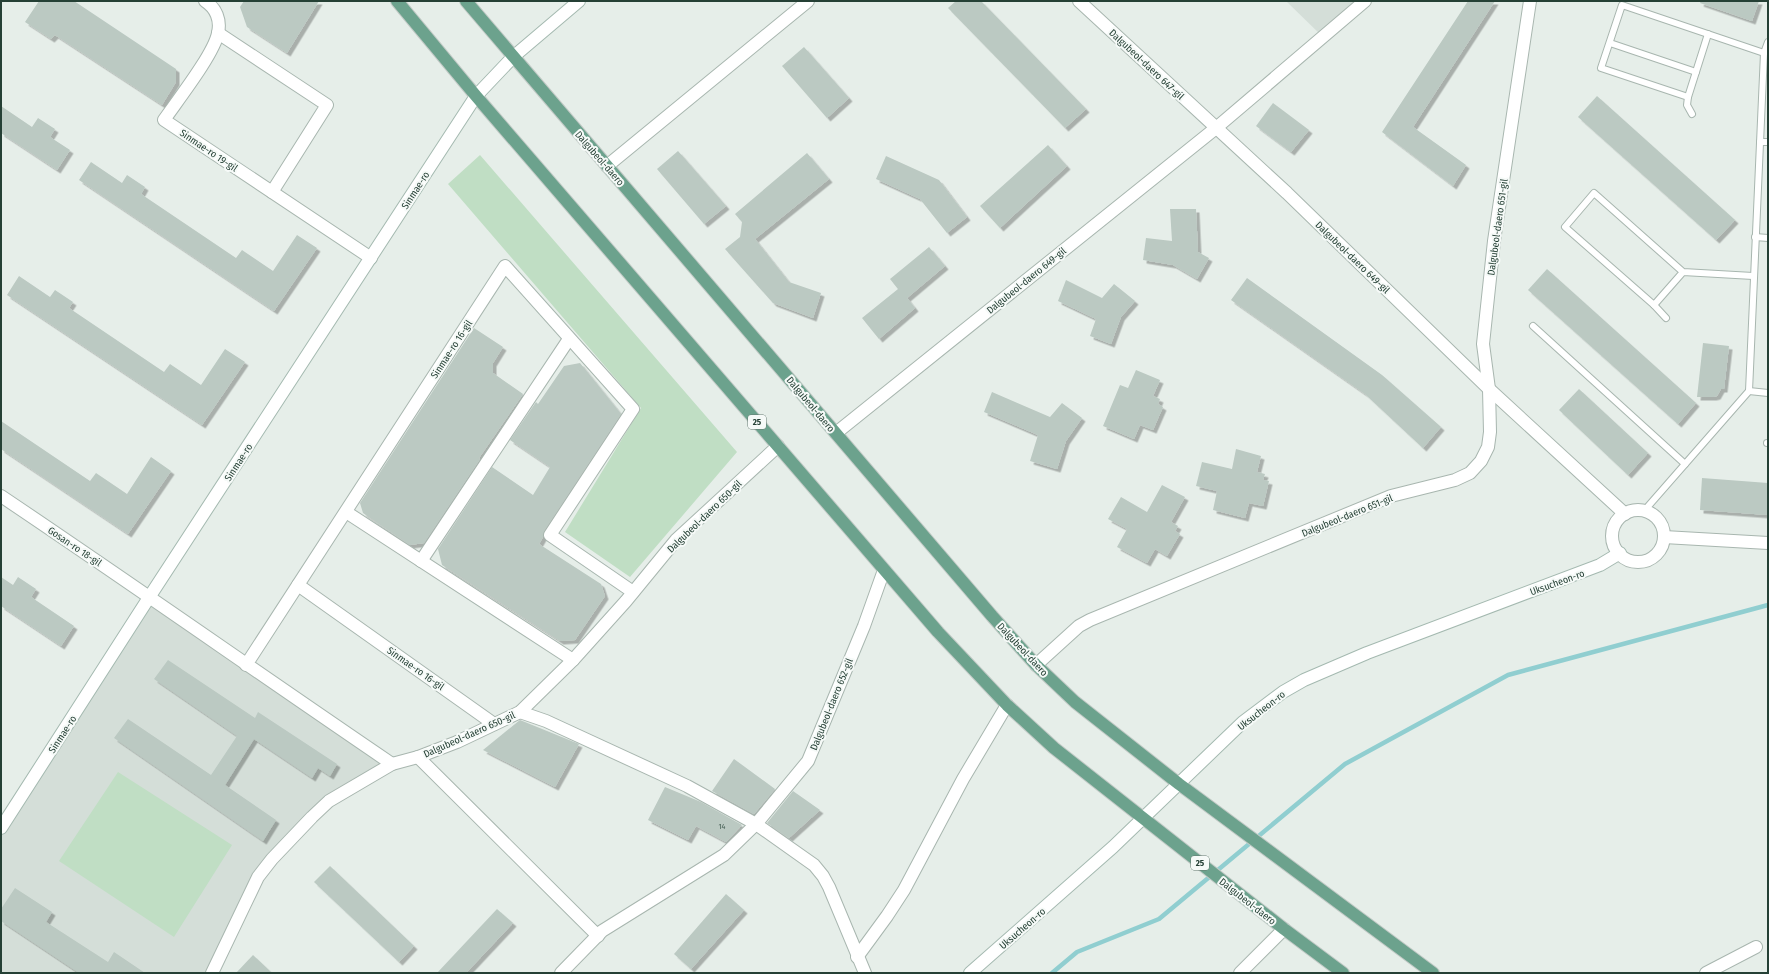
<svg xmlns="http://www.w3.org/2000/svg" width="1769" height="974" font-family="'Fira Sans Condensed',sans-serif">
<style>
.built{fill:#d4ded8}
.green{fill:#c0dec4}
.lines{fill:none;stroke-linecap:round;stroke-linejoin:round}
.stream{stroke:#90ced0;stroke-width:4.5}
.building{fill:#bbc9c2;filter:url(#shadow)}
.lane-casing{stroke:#a8b6af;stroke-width:8}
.street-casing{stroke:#a8b6af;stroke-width:14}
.secondary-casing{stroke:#a4b9b0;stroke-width:14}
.primary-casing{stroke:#c2cac6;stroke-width:14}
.lane{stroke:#fff;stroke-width:6}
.street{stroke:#fff;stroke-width:12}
.secondary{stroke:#fff;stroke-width:12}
.primary{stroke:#6ca28d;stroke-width:12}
.labels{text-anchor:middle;stroke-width:4;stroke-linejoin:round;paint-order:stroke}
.number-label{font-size:8px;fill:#4a6258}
.shield{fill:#f6faf8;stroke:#647870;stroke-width:1}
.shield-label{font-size:9px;font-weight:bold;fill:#254035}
.street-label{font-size:10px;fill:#254035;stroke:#f6faf8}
</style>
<defs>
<filter id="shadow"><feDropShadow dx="3.5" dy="3.5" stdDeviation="0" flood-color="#0004"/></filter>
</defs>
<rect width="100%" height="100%" fill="#e6eee9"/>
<g class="built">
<path d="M1286,1H1365L1323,37Z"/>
<path d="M150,596L392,764L355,785L272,859L212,973H1V828Z"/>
</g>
<g class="green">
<path d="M480,155L737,452L630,577L565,532L641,408L448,184Z"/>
<path d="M118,772L232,845L174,937L59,861Z"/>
</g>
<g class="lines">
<path class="stream" d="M1052,973L1077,952L1159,919L1345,764L1508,675L1768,605"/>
</g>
<g class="building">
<path d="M39,1H74L176,69V82L162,105L55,35L51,39L25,22Z"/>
<path d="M244,1H319L287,53L247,27L240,7Z"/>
<path d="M956,1H981L1086,109L1065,128L948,8Z"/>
<path d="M1468,1H1495L1413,127L1466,165L1453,186L1382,132Z"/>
<path d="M1701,1H1759L1752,21L1700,3Z"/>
<path d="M804,47L849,98L827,118L782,66Z"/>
<path d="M1597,96L1735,220L1716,240L1578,117Z"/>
<path d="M1273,103L1309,130L1291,152L1256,126Z"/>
<path d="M1,106L32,127L38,118L55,129L50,137L70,150L57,170L1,133Z"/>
<path d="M1048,145L1067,166L1000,228L980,206Z"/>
<path d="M678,151L726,206L704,224L657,169Z"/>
<path d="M807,153L829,179L755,239L789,282L821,293L813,318L773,303L725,249L740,237L742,222L735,214Z"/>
<path d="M886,156L939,180L967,217L947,233L920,199L876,179Z"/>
<path d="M91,162L122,183L127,175L145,187L141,194L236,258L242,250L273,271L297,235L317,248L274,311L79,180Z"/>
<path d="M1170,209H1196L1198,252L1209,258L1197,279L1173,265L1143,260L1146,238L1172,241Z"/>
<path d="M929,247L945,266L907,298L915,308L879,339L862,318L898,289L890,279Z"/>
<path d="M1547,269L1696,403L1678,424L1528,290Z"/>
<path d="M19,276L50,297L55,290L73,302L69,308L164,372L170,364L201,385L225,349L245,362L202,425L7,295Z"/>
<path d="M1247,278L1382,375L1441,427L1423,448L1365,394L1231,300Z"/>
<path d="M1066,280L1102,298L1114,284L1135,301L1121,317L1111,344L1090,336L1096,319L1058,301Z"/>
<path d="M474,328L503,347L493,363V373L523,394L479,458L480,459L424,543L410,545L363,513L360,503Z"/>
<path d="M1703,343L1729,346L1724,389H1721L1717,396L1713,397H1697Z"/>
<path d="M580,363L621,414L544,531L543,537L539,544L601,584L605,596L575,640L560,641L442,565L438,549L492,467L533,495L550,467L510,440L536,402L538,404L564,366Z"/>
<path d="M1136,370L1160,380L1153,396L1160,399L1158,404L1163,407L1153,430L1140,425L1134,439L1103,426L1120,385L1128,388Z"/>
<path d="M1579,389L1648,453L1628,475L1559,410Z"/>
<path d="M992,392L1050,417L1062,403L1082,418L1066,441L1057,469L1030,461L1038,435L984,412Z"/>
<path d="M1,421L90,481L96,473L127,494L151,457L171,471L128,534L1,449Z"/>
<path d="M1236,449L1261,456L1257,472L1265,474L1263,480L1269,481L1263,506L1249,503L1245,518L1213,510L1217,491L1196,486L1202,462L1232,469Z"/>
<path d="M1702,478L1768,483V515L1700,510Z"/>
<path d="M1162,485L1185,497L1171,522L1178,526L1175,531L1180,534L1167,556L1155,549L1147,563L1117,547L1127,529L1108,519L1121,497L1147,512Z"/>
<path d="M1,577L13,585L18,577L36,589L31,597L74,626L61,646L1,606Z"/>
<path d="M168,660L255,718L258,712L337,764L330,776L318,768L312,778L254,739L225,785L276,820L263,841L114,738L128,719L211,775L237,736L154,679Z"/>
<path d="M520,720L579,744L555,787L483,750Z"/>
<path d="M734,759L775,789L754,814L712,791Z"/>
<path d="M665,787L701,802L742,825L726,842L696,826L688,840L648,820Z"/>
<path d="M793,791L820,810L789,838L767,823Z"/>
<path d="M330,866L414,946L399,962L314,882Z"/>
<path d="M15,888L52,912L46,922L108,962L114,952L145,973H79L1,921V909Z"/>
<path d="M726,894L744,910L691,969L674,954Z"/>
<path d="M497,909L513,923L466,973H437Z"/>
<path d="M253,955L272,973H236Z"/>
</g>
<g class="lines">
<defs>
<g id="lane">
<path d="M1610,43L1696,72"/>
<path d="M1688,97L1601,68L1622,5L1764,53"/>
<path d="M1692,114L1687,105L1688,97L1708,34"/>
<path d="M1760,142H1768"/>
<path d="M1755,237L1768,238"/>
<path d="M1683,272L1654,305L1565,227L1594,193L1683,272L1753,276"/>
<path d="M1654,305L1666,318"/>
<path d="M1533,326L1685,464"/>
<path d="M1749,391L1768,393"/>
<path d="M1767,443H1768"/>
<path d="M1644,511L1749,391L1764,53L1768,42"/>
</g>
<g id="street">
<path d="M205,1C216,8 221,20 218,33C214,54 177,101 164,120L371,258"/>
<path d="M1079,1L1287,193L1489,389L1625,514"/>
<path d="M218,33L327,105L272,192"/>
<path d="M607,166L808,1"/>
<path d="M836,433L1216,128L1365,1"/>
<path d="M1,496C132,584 261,675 392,764"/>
<circle cx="1638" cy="536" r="26"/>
<path d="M346,512L573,660"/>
<path d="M1664,537L1768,543"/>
<path d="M421,561L569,339"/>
<path d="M298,585L494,724"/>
<path d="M246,665L505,266L633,409L550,535L633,592"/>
<path d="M1036,665L1079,626L1090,620L1391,496L1455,480L1470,473L1481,461L1488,447L1490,432L1489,389L1483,344L1494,241L1530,1"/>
<path d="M520,712L546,721L687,786L756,824L814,865L823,876L829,887L865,973"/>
<path d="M418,757L598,936"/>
<path d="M857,957L887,916L904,890L963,779L1007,705"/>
<path d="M212,973L258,877L272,859L312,817L329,801L392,764L418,757L457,742L520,712L573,660L626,601L676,540L778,446"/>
<path d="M561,973L602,931L724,855L756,824L808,761L864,626L884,570"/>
<path d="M1240,973L1284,929"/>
<path d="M1706,973L1756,947"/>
</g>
<g id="secondary">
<path d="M1,828L150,596L476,96L513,57L579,1"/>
<path d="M970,973L1113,847L1243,722L1283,692L1304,680L1367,653L1600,565L1620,553"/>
</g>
<g id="primary">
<path d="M397,1L476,96L938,632L1007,705L1054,748L1284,929L1343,973"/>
<path d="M466,1L992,616L1036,665L1075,702L1179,784L1433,973"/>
</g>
</defs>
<use href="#lane" class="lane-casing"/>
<use href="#street" class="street-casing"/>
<use href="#secondary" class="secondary-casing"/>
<use href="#primary" class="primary-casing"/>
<use href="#lane" class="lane"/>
<use href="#street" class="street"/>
<use href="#secondary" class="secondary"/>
<use href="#primary" class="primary"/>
</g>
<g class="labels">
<g class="number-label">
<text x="722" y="829">14</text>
</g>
<g class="shield">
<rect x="748" y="415" width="18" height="14" rx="3"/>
<rect x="1191" y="856" width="18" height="14" rx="3"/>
</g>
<g class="shield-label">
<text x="757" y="425">25</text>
<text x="1200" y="866">25</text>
</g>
<g class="street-label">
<text transform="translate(1147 64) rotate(43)" y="4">Dalgubeol-daero 647-gil</text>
<text transform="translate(209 150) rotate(34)" y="4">Sinmae-ro 19-gil</text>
<text transform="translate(600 158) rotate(49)" y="4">Dalgubeol-daero</text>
<text transform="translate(415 190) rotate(-57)" y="4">Sinmae-ro</text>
<text transform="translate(1497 227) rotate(-82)" y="4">Dalgubeol-daero 651-gil</text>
<text transform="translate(1353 257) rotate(44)" y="4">Dalgubeol-daero 649-gil</text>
<text transform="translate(1026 280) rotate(-39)" y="4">Dalgubeol-daero 649-gil</text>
<text transform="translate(451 349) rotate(-57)" y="4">Sinmae-ro 16-gil</text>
<text transform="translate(811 404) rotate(50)" y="4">Dalgubeol-daero</text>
<text transform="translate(238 462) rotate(-57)" y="4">Sinmae-ro</text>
<text transform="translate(1347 515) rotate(-22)" y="4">Dalgubeol-daero 651-gil</text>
<text transform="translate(704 516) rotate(-44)" y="4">Dalgubeol-daero 650-gil</text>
<text transform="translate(75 546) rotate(34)" y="4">Gosan-ro 18-gil</text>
<text transform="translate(1557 582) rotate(-20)" y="4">Uksucheon-ro</text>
<text transform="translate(1023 649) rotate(47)" y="4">Dalgubeol-daero</text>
<text transform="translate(416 668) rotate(35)" y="4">Sinmae-ro 16-gil</text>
<text transform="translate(831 704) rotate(-68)" y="4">Dalgubeol-daero 652-gil</text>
<text transform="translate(1261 710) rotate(-38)" y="4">Uksucheon-ro</text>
<text transform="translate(62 734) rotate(-57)" y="4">Sinmae-ro</text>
<text transform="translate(469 734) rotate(-24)" y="4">Dalgubeol-daero 650-gil</text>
<text transform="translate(1248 901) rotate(38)" y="4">Dalgubeol-daero</text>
<text transform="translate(1022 928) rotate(-41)" y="4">Uksucheon-ro</text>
</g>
</g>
<rect width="1769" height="974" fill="none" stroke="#254035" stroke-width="4"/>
</svg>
